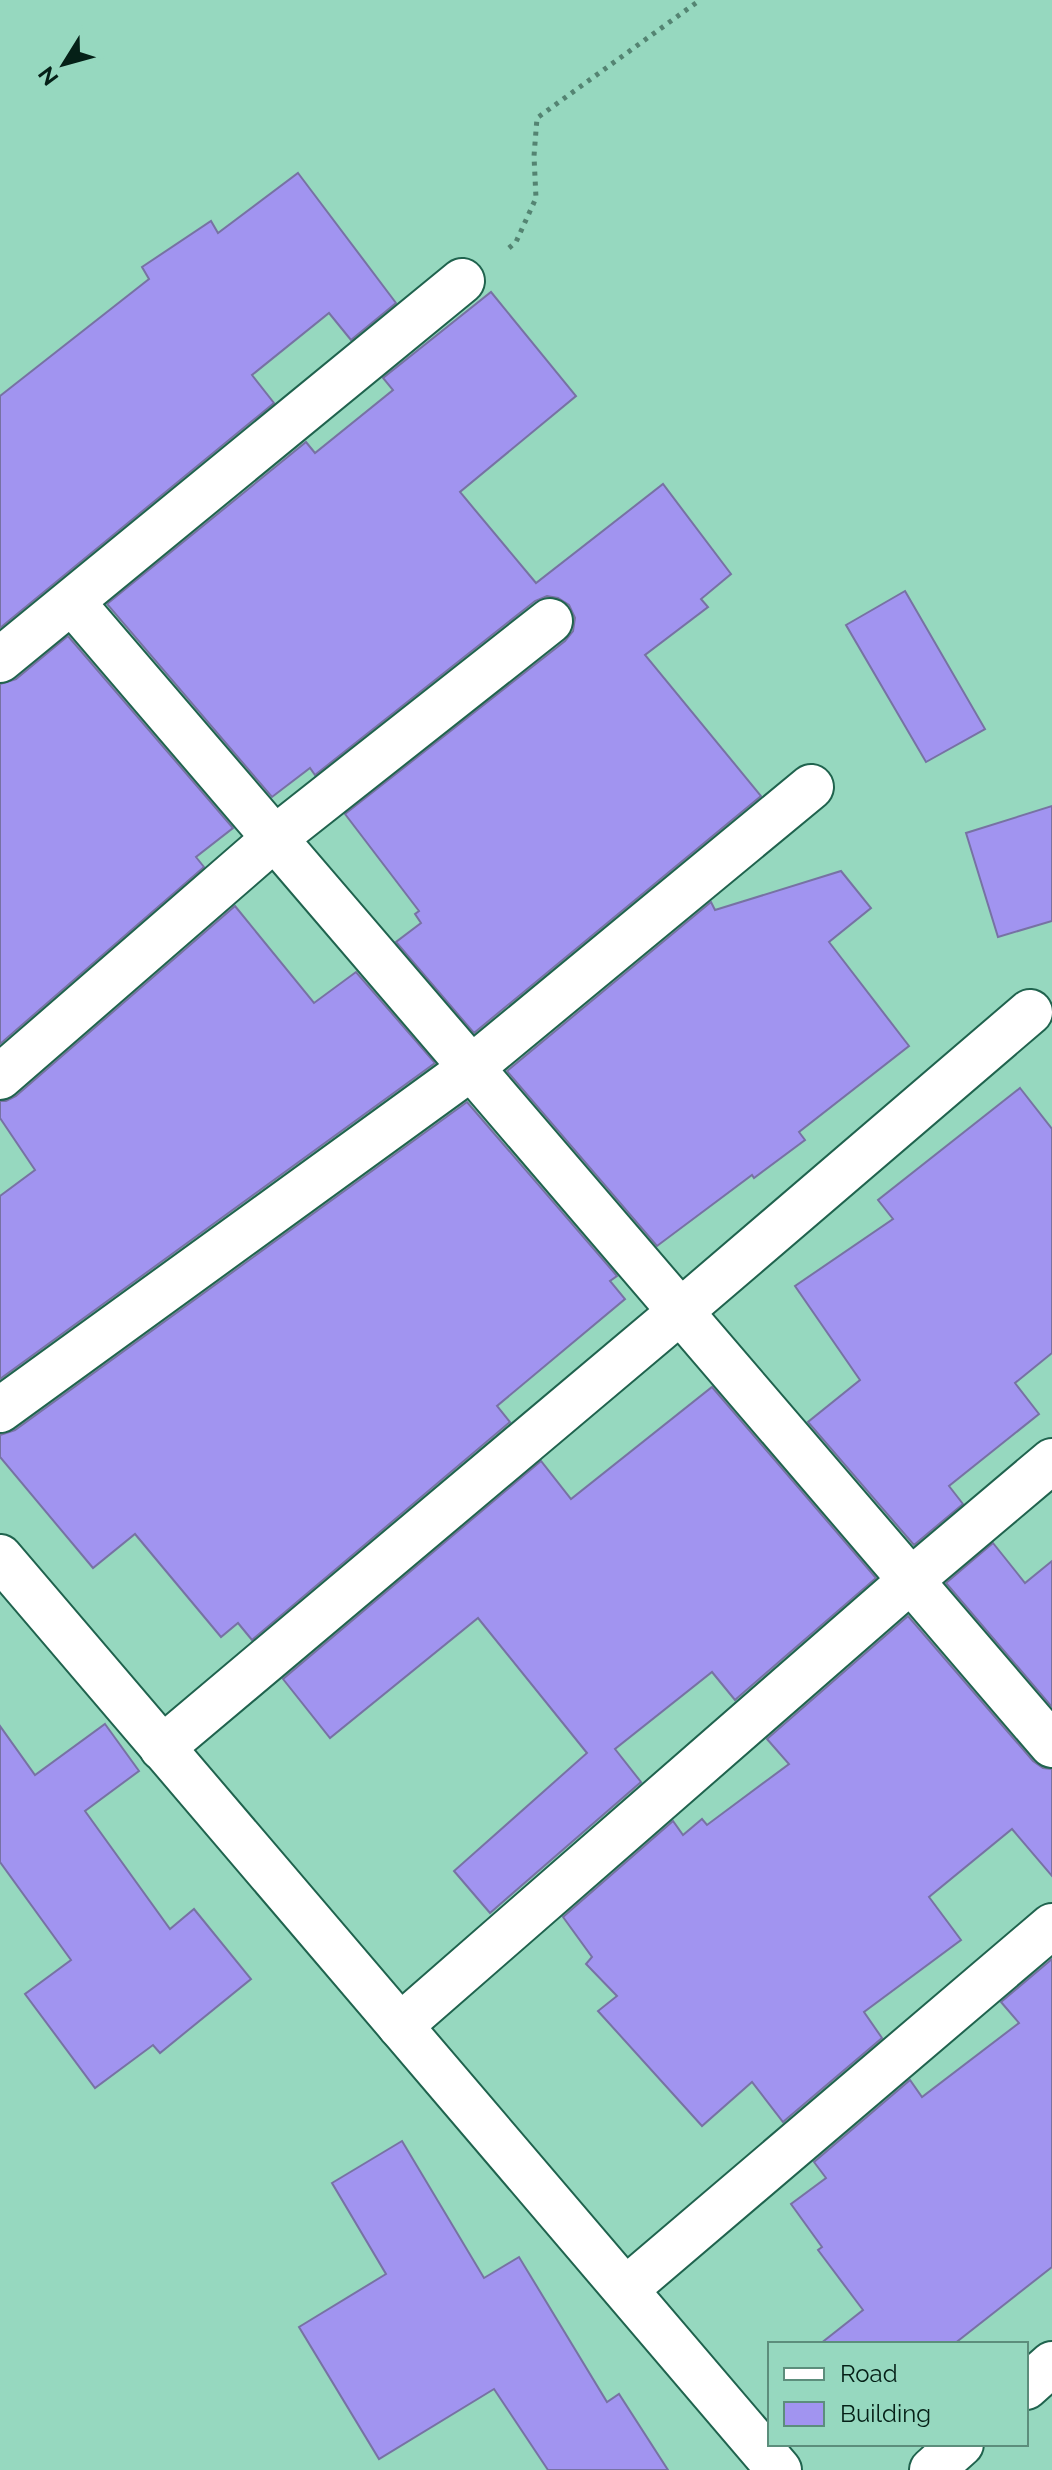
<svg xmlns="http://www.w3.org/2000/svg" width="1052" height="2470" font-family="Raleway,sans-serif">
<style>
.building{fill:#a194f0;stroke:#7772a3;stroke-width:2}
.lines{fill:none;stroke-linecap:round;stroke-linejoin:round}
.street-casing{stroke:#20634e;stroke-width:48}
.secondary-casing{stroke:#20634e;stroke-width:48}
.path{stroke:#548472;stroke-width:5;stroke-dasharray:4 6;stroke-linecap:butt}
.street{stroke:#fff;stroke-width:44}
.secondary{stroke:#fff;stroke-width:44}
</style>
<rect width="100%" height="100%" fill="#96d8bf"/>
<g class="building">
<path d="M298,173L396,303L351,340L329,313L252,375L274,403L0,628V396L149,279L142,267L211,221L218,233Z"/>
<path d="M491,292L576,396L460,492L536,583L663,484L731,574L701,599L708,607L645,655L761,796L474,1033L396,942L421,923L415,914L419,911L345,814L565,641L573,631L575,618L569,605L558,598L547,596L535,601L315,775L310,768L272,797L107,604L306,442L315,453L393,390L383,378Z"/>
<path d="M905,591L985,729L926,762L846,625Z"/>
<path d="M68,636L233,828L196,857L204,867L0,1044V684L16,679Z"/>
<path d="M1052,806V921L998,937L966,833Z"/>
<path d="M841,871L871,908L829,942L909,1046L799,1132L805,1140L754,1178L752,1175L657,1246L507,1071L711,902L715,910Z"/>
<path d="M235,906L314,1003L356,972L435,1063L0,1379V1196L35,1170L0,1118V1101H6L16,1096Z"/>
<path d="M1020,1088L1052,1129V1353L1015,1383L1039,1414L949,1486L963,1504L914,1545L808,1422L860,1380L795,1286L893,1219L878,1200Z"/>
<path d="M467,1102L617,1276L610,1281L625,1299L497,1406L510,1422L252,1640L238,1623L221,1637L135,1534L93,1568L0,1457V1435L15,1430Z"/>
<path d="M712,1387L876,1578L735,1700L712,1672L615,1749L641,1782L490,1913L454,1871L587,1753L478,1618L330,1738L283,1679L541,1461L571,1499Z"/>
<path d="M993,1543L1025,1583L1052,1561V1707L946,1583Z"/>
<path d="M908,1616L1033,1761L1043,1768L1052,1769V1876L1012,1829L929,1897L961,1940L864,2012L882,2038L783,2122L752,2082L702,2126L598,2011L617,1996L586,1964L592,1957L563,1917L673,1821L683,1835L702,1819L707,1825L789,1764L767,1739Z"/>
<path d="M105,1724L139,1771L85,1811L170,1929L194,1909L251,1979L160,2053L153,2045L95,2088L25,1994L71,1960L0,1862V1726L35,1775Z"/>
<path d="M1052,1959V2267L954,2344H820L863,2310L818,2250L822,2247L791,2204L826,2178L814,2162L910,2080L922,2097L1019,2023L1001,2002Z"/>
<path d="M402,2141L484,2278L519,2257L607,2402L619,2394L668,2470H548L494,2389L379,2459L299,2327L386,2274L332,2183Z"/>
</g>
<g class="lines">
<defs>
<g id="street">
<path d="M72,602L1052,1745"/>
<path d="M0,660L462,281"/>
<path d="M0,1077L275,838L550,621"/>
<path d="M0,1410L471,1068L811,787"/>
<path d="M162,1748L681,1311L1030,1012"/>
<path d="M400,2026L910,1581L1052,1461"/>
<path d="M626,2289L1052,1926"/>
<path d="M1026,2387L1052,2364"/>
<path d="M932,2470L961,2444"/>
</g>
<path id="secondary" d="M0,1557L779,2470"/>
</defs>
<use href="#street" class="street-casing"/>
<use href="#secondary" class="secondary-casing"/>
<path class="path" d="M509,248L516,242L536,198L534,156L537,118L700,0"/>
<use href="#street" class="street"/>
<use href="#secondary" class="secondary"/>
</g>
<rect x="768" y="2342" width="260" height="104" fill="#96d8bf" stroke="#5c8e7c" stroke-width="2"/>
<rect x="784" y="2368" width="40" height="12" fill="#ffffff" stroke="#5c8e7c" stroke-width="2"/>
<text x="840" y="2382" font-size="24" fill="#052017">Road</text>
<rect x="784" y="2402" width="40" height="24" fill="#a194f0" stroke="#5c8e7c" stroke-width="2"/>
<text x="840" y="2422" font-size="24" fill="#052017">Building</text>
<g transform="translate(64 64) rotate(233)" stroke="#96d8bf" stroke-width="6" paint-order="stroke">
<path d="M0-6L14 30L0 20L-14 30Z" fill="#052017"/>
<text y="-12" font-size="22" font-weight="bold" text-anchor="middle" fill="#052017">N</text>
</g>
</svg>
